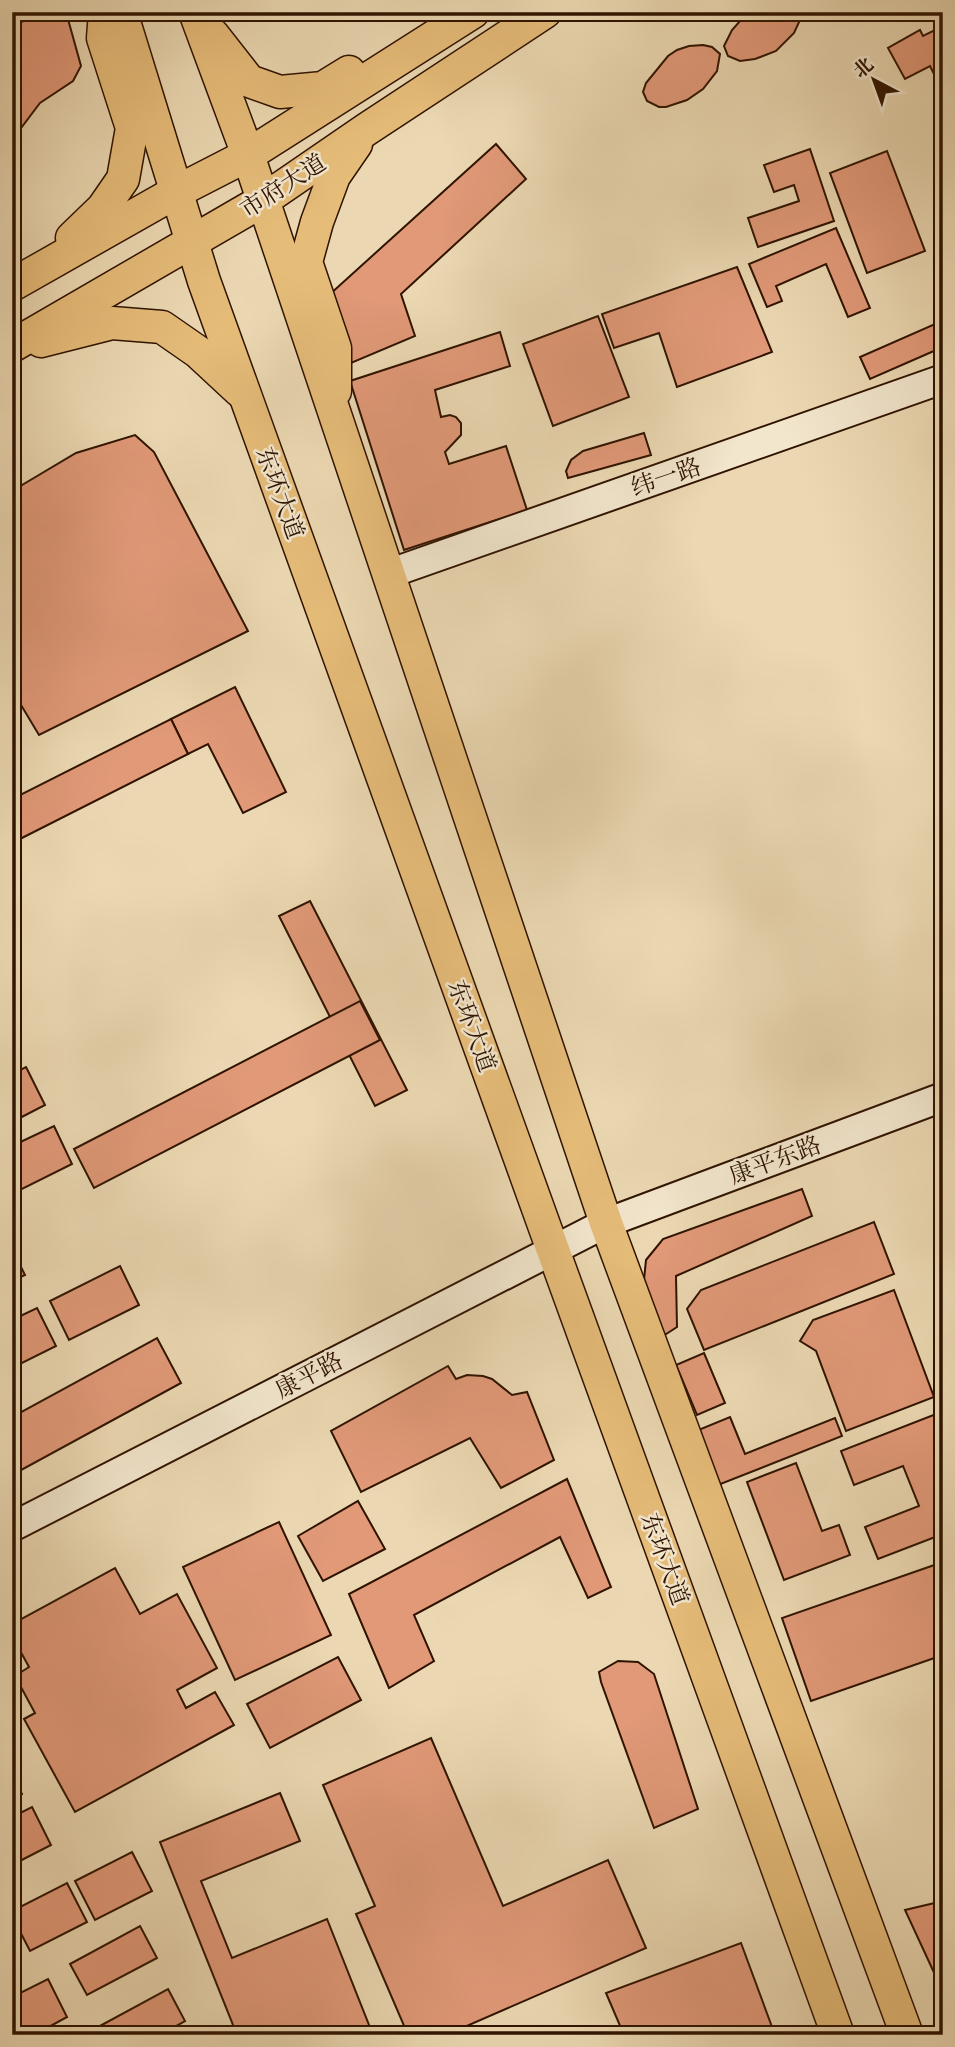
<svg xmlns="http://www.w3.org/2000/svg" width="955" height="2047" font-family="'IM FELL English','Noto Serif SC',serif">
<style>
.building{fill:#e19978;stroke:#2f1300;stroke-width:2}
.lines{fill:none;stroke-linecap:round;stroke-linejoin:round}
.secondary-casing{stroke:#2f1300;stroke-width:32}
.primary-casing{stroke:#2f1300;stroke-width:35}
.secondary{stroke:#f2e6cd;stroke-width:28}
.primary{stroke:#e6bc79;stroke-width:32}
.labels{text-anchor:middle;stroke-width:5;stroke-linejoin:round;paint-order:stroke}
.street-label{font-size:24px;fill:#2f1300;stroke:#f2e6cd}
</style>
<rect width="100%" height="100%" fill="#ebd8b2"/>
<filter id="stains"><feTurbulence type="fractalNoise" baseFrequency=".00286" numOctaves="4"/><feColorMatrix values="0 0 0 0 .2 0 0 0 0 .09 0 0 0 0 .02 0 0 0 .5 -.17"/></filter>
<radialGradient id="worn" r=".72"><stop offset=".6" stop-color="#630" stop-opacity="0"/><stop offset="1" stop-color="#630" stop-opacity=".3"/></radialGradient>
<g class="building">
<path d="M12,12H66L81,66L73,81L40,103L12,140Z"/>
<path d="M12,12H50L12,25Z"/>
<path d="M748,12H801L800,20L794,33L776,51L755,59L740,61L728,56L724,46L732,30Z"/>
<path d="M943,26V69L934,74L930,66L905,79L888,48L920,30L923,36Z"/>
<path d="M703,45L712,47L720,54L717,71L703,89L687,100L666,107H659L647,101L643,92L646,83L668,56L677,50L689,46Z"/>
<path d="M496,144L526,179L401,294L415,336L351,363L329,295Z"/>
<path d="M810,149L834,221L758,247L748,218L799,201L794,185L774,192L764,165Z"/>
<path d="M887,151L925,251L867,273L830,173Z"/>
<path d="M943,174V194L935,177Z"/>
<path d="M836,228L870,308L848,317L826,264L776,286L782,301L767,307L749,264Z"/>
<path d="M737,267L772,352L677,387L659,333L614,348L602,314Z"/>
<path d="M598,316L629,397L553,426L523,344Z"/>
<path d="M935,324L940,334L943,332V347L870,379L860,357Z"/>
<path d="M500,332L510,366L435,390L441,417L450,415L456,417L461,423V435L445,452L449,464L506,446L527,510L404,550L350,381Z"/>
<path d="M644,433L651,455L568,478L566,471L571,460L583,451Z"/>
<path d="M135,435L154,452L248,631L39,735L12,690V491L76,453Z"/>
<path d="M235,687L286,792L243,813L208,744L188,754L171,719Z"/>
<path d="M171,719L188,754L12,843V799Z"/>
<path d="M310,901L407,1090L375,1106L279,916Z"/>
<path d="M360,1001L380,1040L94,1188L74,1149Z"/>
<path d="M26,1067L45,1105L12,1122V1074Z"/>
<path d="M54,1126L72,1164L12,1194V1146Z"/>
<path d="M802,1189L812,1216L676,1276L677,1327L663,1336L644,1280L646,1260L663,1239Z"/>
<path d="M874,1222L894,1274L704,1350L687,1309L701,1290Z"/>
<path d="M12,1249L25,1275L12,1281Z"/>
<path d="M120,1266L139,1305L69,1340L50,1301Z"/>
<path d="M894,1290L934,1397L846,1431L816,1351L800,1341L813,1320Z"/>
<path d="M37,1308L56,1346L12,1368V1320Z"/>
<path d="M157,1338L181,1383L12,1475V1417Z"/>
<path d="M704,1353L725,1403L697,1415L676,1365Z"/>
<path d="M448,1366L456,1379L467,1375L483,1376L492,1379L512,1395L527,1392L554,1460L501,1488L470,1438L361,1492L331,1431Z"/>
<path d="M936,1414L943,1430V1534L878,1559L865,1527L919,1506L903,1466L854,1485L841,1451Z"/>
<path d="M730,1417L745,1454L835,1418L842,1436L718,1485L696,1431Z"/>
<path d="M796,1463L822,1531L839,1525L850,1555L784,1580L747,1482Z"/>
<path d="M567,1479L611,1587L588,1598L560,1537L414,1615L434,1661L389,1688L349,1594Z"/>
<path d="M358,1501L385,1549L323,1581L298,1536Z"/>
<path d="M279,1522L331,1635L235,1680L183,1567Z"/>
<path d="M943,1562V1655L811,1701L782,1618Z"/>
<path d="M115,1568L140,1614L177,1594L217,1668L177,1690L186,1708L215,1692L234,1725L75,1812L24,1719L35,1713L15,1676L29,1667L12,1636V1624Z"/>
<path d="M338,1657L361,1700L270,1748L247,1704Z"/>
<path d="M618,1661L638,1662L654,1674L698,1809L654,1828L601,1682L599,1672Z"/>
<path d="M431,1738L503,1906L608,1860L646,1948L446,2035H408L356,1914L375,1906L323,1785Z"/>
<path d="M12,1774L22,1794L12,1799Z"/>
<path d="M280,1793L300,1841L201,1881L232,1958L327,1919L373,2035H237L160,1842Z"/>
<path d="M32,1807L51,1845L12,1865V1817Z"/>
<path d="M132,1852L152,1891L95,1920L75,1881Z"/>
<path d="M67,1883L87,1922L30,1951L12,1916V1911Z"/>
<path d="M943,1901V1992L905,1910Z"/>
<path d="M140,1926L157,1958L87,1995L70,1964Z"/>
<path d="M741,1943L775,2035H624L606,1993Z"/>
<path d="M48,1979L67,2017L34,2035H12V1997Z"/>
<path d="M168,1989L185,2021L160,2035H102L98,2027Z"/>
</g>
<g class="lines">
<defs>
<g id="secondary">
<path d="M388,574L943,379"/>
<path d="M12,1527L606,1223L943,1097"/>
</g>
<g id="primary">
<path d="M121,12L204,281L553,1250L838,2035"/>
<path d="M195,12L248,155L606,1223L907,2035"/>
<path d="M213,35L249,81L280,92L323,88L349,72"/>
<path d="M72,238L103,208L123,179L132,128L103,38L105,12"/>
<path d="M12,285L176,192L248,155L473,12"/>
<path d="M41,341L112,323L162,327L198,352L240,391"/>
<path d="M12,346L262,201L367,129L545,12"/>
<path d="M335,391V348L306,262L317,222L334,176L356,144"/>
</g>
</defs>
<use href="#secondary" class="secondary-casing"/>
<use href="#primary" class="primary-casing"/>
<use href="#secondary" class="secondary"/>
<use href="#primary" class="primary"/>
</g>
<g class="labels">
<g class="street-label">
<text transform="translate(283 186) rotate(-33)" y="8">市府大道</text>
<text transform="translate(666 477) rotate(-19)" y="8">纬一路</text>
<text transform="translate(280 493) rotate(70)" y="8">东环大道</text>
<text transform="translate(472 1026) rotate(70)" y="8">东环大道</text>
<text transform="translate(775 1160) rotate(-20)" y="8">康平东路</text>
<text transform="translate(309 1375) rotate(-27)" y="8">康平路</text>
<text transform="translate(665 1559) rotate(70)" y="8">东环大道</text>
</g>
</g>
<rect width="955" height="2047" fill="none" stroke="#ebd8b2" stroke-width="42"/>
<rect x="14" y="14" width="927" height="2019" fill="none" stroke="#2f1300" stroke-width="3.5"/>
<rect x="21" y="21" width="913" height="2005" fill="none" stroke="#2f1300" stroke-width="2"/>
<g transform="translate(874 80) rotate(319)" stroke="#f2e6cd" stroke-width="5" paint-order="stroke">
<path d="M0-5L12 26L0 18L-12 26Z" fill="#2f1300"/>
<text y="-10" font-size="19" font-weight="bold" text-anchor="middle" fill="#2f1300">北</text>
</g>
<rect width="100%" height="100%" filter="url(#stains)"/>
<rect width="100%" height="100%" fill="url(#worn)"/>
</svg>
